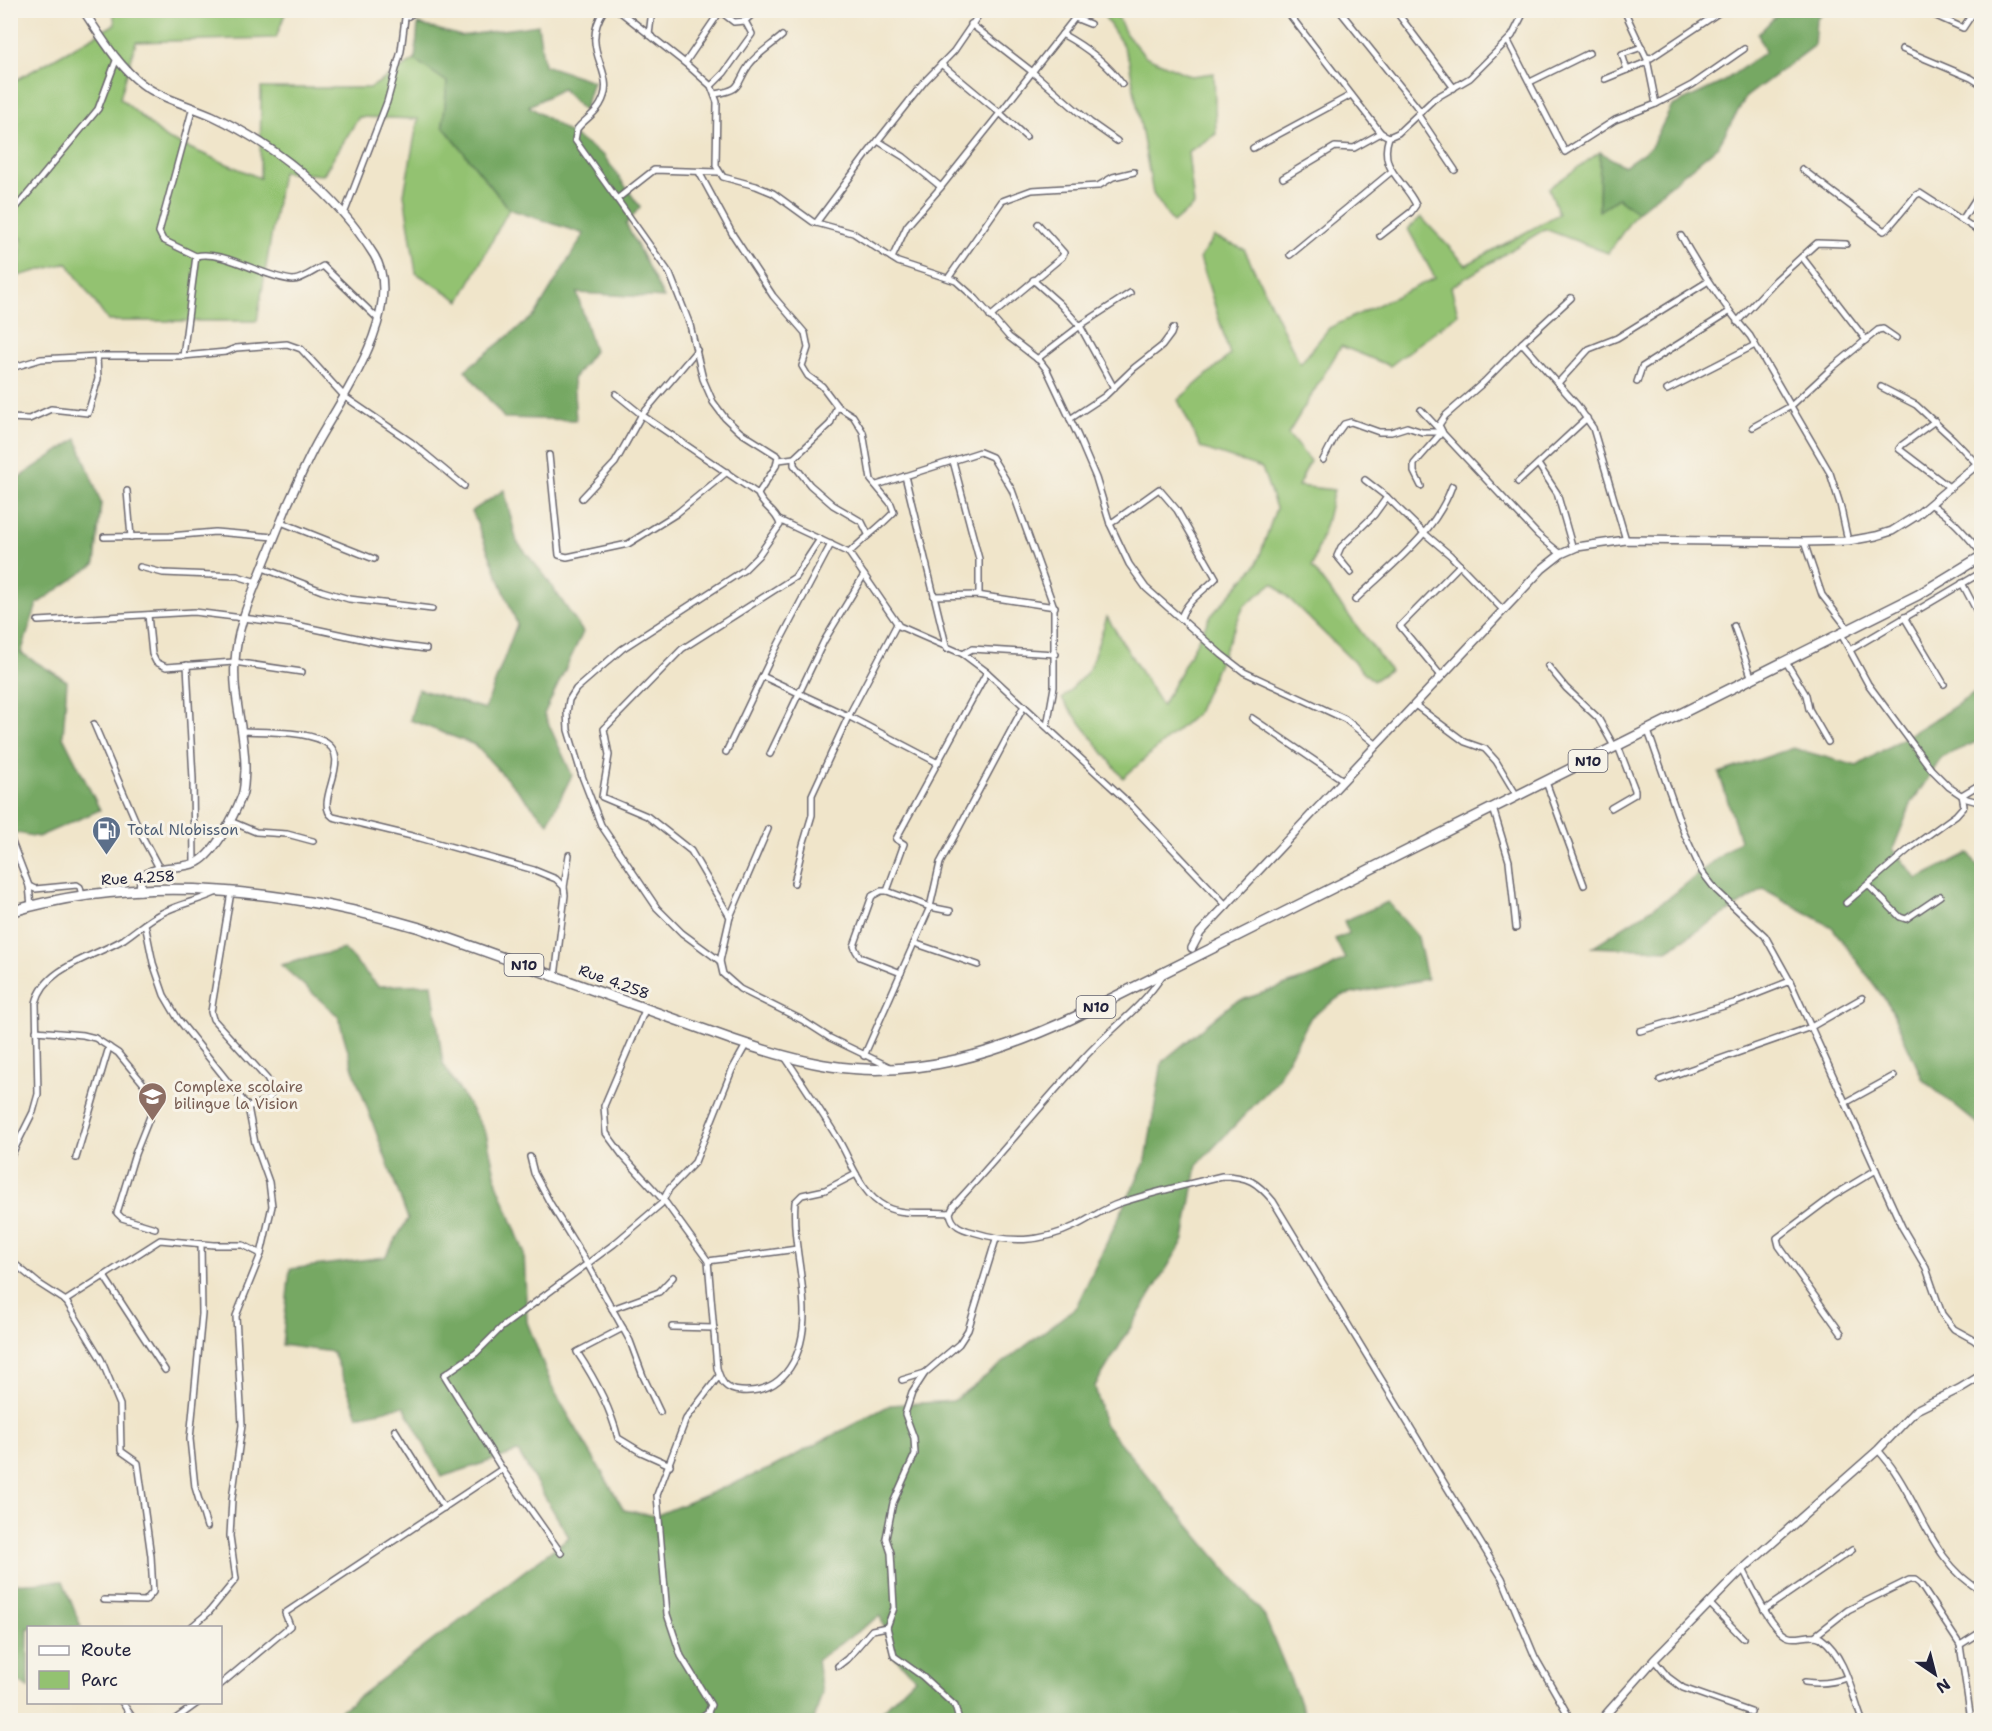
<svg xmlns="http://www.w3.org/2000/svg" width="1992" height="1731" font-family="'Shantell Sans',sans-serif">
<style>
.green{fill:#93c271;stroke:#5a7256;stroke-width:1.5}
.forest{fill:#76a863;stroke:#4c654f;stroke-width:1.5}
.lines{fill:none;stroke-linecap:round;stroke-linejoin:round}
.street-casing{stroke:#6a666d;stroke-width:8}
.secondary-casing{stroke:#6a666d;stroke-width:10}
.highway-casing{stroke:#6a666d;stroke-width:12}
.street{stroke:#fff;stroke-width:5}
.secondary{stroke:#fff;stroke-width:7}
.highway{stroke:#fff;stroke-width:9}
.labels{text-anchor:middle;stroke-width:6;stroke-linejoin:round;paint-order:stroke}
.shield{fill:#f7f3e8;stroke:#62616f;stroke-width:1.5}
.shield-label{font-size:14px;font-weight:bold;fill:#22223b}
.service-label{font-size:15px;fill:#4e5e75;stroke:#f7f3e8;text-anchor:start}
.street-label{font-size:15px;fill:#22223b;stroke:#f7f3e8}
.education-label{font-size:15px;fill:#785e54;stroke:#f7f3e8;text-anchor:start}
</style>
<rect width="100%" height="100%" fill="#f7f3e8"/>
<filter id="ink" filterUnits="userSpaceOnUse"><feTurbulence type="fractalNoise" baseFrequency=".0167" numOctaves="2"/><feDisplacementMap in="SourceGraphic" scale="12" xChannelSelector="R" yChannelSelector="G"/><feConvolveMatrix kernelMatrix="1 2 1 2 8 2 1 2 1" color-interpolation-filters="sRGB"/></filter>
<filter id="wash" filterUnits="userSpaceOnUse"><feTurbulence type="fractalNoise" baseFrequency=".008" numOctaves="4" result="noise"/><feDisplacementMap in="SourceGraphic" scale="24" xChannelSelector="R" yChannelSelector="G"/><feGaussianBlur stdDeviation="1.35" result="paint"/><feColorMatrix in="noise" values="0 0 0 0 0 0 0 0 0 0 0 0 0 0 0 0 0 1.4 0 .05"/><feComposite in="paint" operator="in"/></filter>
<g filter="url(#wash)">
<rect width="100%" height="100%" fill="#f0e5ca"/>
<g class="green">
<path d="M113,11H286L276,38L136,42L120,98L166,138L260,178L261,88H370L415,60L447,82L443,126L509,209L460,301L416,273L404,194L418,119L359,117L323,175L282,172L257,321H108L67,263L18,276L22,238L11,237V83L115,24Z"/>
<path d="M1101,11H1115L1126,34L1145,56L1191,76L1214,73L1216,134L1188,152L1194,205L1173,223L1153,194L1129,61L1122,44Z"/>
<path d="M1600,152L1599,210L1618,198L1637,212L1608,253L1545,229L1451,287L1458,314L1390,366L1341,346L1288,434L1310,461L1298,486L1334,490L1326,523L1312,567L1390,670L1373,681L1273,583L1244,606L1197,713L1123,778L1062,699L1089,670L1107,617L1162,706L1210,617L1257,564L1276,508L1262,468L1201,448L1178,400L1230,355L1200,258L1214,237L1244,249L1300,364L1329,328L1435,278L1408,229L1421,217L1466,265L1559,214L1549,188Z"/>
</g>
<g class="forest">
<path d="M1782,10L1824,11L1816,19L1814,46L1746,97L1718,146L1637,212L1618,198L1599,211L1600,152L1624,166L1651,147L1672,106L1721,83L1765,52L1758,34Z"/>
<path d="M418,24L461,36L538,25L544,65L593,81L584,111L562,89L529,106L604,156L640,207L626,224L664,298L577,293L594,351L573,379L576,420L504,418L465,370L535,315L584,234L509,209L443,126L447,82L415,60Z"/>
<path d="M77,439L101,503L95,564L37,604L21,653L67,681L63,736L100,810L38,837L11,832V483Z"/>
<path d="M504,490L517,542L545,576L583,632L544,714L572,775L548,823L475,745L410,720L418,689L485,709L517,624L472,511Z"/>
<path d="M1981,689V740L1942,757L1912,802L1893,849L1917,879L1969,853L1981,871V1127L1923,1080L1889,1005L1832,927L1764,889L1667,950L1592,947L1670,897L1740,840L1719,773L1793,748L1857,766L1943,714Z"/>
<path d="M1388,902L1418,937L1427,979L1341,996L1311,1017L1275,1083L1197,1165L1184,1240L1095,1386L1104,1424L1264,1615L1307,1720H873L915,1678L894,1656L880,1616L817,1660L822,1693L814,1720H328L569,1537L518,1452L441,1477L404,1406L358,1416L333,1352L282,1345L290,1269L385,1257L408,1219L354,1072L338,1016L281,965L344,949L378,986L432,984L443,1064L486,1133L497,1183L524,1252L527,1322L553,1389L624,1510L655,1516L771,1468L890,1405L953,1401L1076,1307L1146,1160L1162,1062L1233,1003L1321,973L1345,959L1335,939L1349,933L1344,921Z"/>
<path d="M63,1581L81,1627L28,1628V1688L11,1676V1584Z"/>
</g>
</g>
<g filter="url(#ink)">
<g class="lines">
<defs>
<g id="street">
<path d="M604,10C577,53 620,72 600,105C594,115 584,120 577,129L575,140L670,274L690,325L703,379L713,402L725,418L740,432L778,456L776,466L758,494C762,507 777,511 780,525L758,556L744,570L622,649L576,689L569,700L567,712L568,730L582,776L601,825L657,908L682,933L720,961"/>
<path d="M618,10L685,63L711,86L717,102L716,166L723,177L756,186L773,193L813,222L853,233L898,262L956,281L976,299L1009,337L1040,361L1047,370L1078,436L1096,478L1110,524L1129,564L1146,588L1222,655L1244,672L1345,719L1377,745"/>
<path d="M1286,10L1381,133L1389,137"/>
<path d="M1339,10L1421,112"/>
<path d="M1395,10L1454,88"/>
<path d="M1624,10L1646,57L1651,58L1723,10"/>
<path d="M1923,10L1963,28L1975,10"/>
<path d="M720,11L734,22L745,21L757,10"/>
<path d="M1075,18L1090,24"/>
<path d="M971,24L1030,70L1090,122L1117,141"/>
<path d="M1062,34C1084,46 1108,64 1122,84"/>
<path d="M649,35L652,10"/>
<path d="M1508,41L1565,152L1615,120L1656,104L1692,85L1744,49"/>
<path d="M1642,47L1622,54L1627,70L1647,62"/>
<path d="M1902,49L1971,78L1982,85"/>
<path d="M1647,59L1656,104"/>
<path d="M685,63L721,10"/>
<path d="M941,64L1000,113L1081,10"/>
<path d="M1605,79L1627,70"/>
<path d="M1530,82L1589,53"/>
<path d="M711,86L724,73L752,34L745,21"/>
<path d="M715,94C744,89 735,85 749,65C757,54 772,45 782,36"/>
<path d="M1418,115L1455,170"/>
<path d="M878,141L904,157L941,187"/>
<path d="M1253,148L1351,95"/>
<path d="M1802,169L1884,231L1889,227L1916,195L1920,193L1982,233"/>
<path d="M699,172L733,235L773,296L805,333L808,348L802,366L808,376L822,386L837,406L830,424L794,458L779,460"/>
<path d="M1283,178L1335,147L1354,148L1381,133"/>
<path d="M617,199L654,170L718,172"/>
<path d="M344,214L387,102L401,51L405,18L418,10"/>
<path d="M10,215L98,109L117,58"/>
<path d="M1962,220L1982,189"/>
<path d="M816,223L868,153L925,81L954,51L982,10"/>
<path d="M1380,236L1411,212L1416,205C1404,179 1378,170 1389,137L1398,133L1434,99L1470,78L1512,36L1525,10"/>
<path d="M1681,236C1702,273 1722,304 1750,336L1830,473L1840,504L1848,541"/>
<path d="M1290,255L1392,171"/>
<path d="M196,256C222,249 264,278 293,280C302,280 315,270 323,266L377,318"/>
<path d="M1802,257L1866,340"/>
<path d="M892,258L907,226L941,187L1000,113L1026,137"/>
<path d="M949,277L1002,201L1032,190L1098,186L1113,177L1134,172"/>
<path d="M1033,280L1059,303L1080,326L1114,388"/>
<path d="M990,317L1062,257L1064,253L1038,224"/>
<path d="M1737,322L1776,280L1817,243L1846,244"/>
<path d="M1522,343L1577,405L1593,428L1626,540"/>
<path d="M183,356L226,352L236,348L287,344L301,349L345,397L411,442L464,486"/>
<path d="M1037,359L1084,323L1130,293"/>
<path d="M11,368L41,359L97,356H183L196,256L163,240L159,232L193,107"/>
<path d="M1981,371L1982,386"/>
<path d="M1637,382L1642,367L1729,312"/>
<path d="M1558,383L1589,349L1617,338L1707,282"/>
<path d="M1881,387L1916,405L1953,439L1977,464"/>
<path d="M1667,390L1755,345"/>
<path d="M616,394L642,415L758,494"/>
<path d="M837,406L853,416L863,432L871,480L891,504L894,512C880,527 864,538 849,553"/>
<path d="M1421,410L1538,535L1561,554"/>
<path d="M10,418L29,419L51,409L88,413L98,379L97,356"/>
<path d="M1070,419L1105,396L1134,368L1162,346L1171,334L1173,328"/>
<path d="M1935,421L1902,445L1899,449L1949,487"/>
<path d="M1753,427L1791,406L1833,367L1878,330L1883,329L1896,338"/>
<path d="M1442,431L1439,425L1445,416L1484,382L1522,343L1571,298"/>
<path d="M549,455L559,555L567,557L628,544L676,514L727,472"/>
<path d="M794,458V465L810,485L833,505L862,522L868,534"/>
<path d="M1323,460L1336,435L1344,424L1351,422L1379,432H1391L1407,427L1422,432H1442"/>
<path d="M953,461L979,559V595"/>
<path d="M1538,464L1557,493L1573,549"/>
<path d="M905,476L947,649"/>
<path d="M1365,480L1387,497L1424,533L1450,555L1503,610"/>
<path d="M1518,482L1587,418"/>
<path d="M877,485L980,452L992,457L1012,490L1054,607V687L1047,726"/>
<path d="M1421,486L1414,472V464L1442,432"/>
<path d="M127,491L131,537"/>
<path d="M582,498L615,463L641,416L697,350"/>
<path d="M1930,504C1950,515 1967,536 1982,554"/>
<path d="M779,520L849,553L899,626L963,654L987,672L1130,804L1227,906"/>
<path d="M281,522L374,559"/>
<path d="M1110,524L1159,489L1177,510L1216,578C1204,591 1186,601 1181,618"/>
<path d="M104,537L170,536L215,532L274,537"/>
<path d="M1804,542L1822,595L1849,630"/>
<path d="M140,567L163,573L237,576L257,582"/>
<path d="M263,568L322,591L349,599L432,609"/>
<path d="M1351,573L1337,556L1341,547L1374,515L1387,497"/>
<path d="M1962,583L1982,621"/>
<path d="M934,596L977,595L1055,607"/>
<path d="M1355,600C1390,566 1435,534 1452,486"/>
<path d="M148,615L152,654L156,662L166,667L234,662L302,672"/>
<path d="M1904,617L1944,684"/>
<path d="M38,621L194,612L292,624L380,643L426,649"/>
<path d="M1734,626L1752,679"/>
<path d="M1841,634L1868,684L1931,769L1949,787L1967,799L1982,803"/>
<path d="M1850,650L1982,572"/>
<path d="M963,654L972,649L1056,654"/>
<path d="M1786,662L1806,695L1809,709L1828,742"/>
<path d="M187,665L193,779L194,863"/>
<path d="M1548,666L1566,688L1598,718L1615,748"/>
<path d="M762,676L848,716L938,763"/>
<path d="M1442,677L1400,626L1460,565"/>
<path d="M1415,705L1465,742L1485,749L1496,761L1517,796"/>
<path d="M1252,718L1343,780"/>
<path d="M94,724L143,838L159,868"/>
<path d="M243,731C264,732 303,731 323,741C356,757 312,802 333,817L420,838L534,870L556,879L564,887L565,895L555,977"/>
<path d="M1648,731L1684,833L1702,872L1716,890L1765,936L1790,981L1902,1227L1926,1268L1942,1314L1954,1329L1974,1340L1982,1347"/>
<path d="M726,752L770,660L831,544"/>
<path d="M770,754L824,641L864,575"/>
<path d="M1546,782L1584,885"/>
<path d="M1493,808L1509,861L1516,928"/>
<path d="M1611,808L1635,794V790L1618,746"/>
<path d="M230,821L256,832L287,834L313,841"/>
<path d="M768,829L730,917L720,961L723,974L740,989L802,1020L830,1038L890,1067"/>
<path d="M10,837L29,886L35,889L77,885L80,887L82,896"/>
<path d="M794,883L803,845L812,815V795L848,717L897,624"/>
<path d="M1868,885L1900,917L1906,919L1940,896"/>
<path d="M29,886L31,906"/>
<path d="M564,887L569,855"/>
<path d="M887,891L904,844L896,839L987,672"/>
<path d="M231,892L211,1012L213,1019L267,1079C280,1101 266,1100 248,1107"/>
<path d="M1846,903L1909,849L1956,815L1964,806L1962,795L1982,783"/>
<path d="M730,917L691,851L647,816L602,797L609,755L604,729L682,649L795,577L820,539"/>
<path d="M145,924L153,963L164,995L178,1019L248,1107L255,1143L269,1182L272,1206L261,1254L236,1316L242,1425L232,1499L230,1536L236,1579L209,1612L190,1628"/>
<path d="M914,943L978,965"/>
<path d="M901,973L860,957L856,951L854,946L872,896L881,891H887L930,907L950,911"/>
<path d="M1162,976C1142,1008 1108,1031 1083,1059C1039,1107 998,1158 954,1205L950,1213C952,1226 962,1229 973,1232C1009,1243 1040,1243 1075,1226C1090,1219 1104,1208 1120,1203C1154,1192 1188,1184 1222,1176C1248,1176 1257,1182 1273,1201L1502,1578L1535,1657L1571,1720"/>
<path d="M645,1010L604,1106L606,1133L623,1156L666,1203L708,1261L717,1368C721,1382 725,1390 741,1391C787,1394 804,1352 804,1313C804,1276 792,1239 795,1202L802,1195L825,1190L856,1174"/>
<path d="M36,1031L83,1035L95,1038L118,1053L147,1088L153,1109L135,1154L117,1213L122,1218L155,1228"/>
<path d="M1640,1031L1734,1003L1790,981"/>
<path d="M864,1056L930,907L940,863L1024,706"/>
<path d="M785,1057C803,1084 821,1111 838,1139C852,1162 860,1194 886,1207C904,1216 930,1211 950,1213"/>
<path d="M1660,1080L1811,1027L1862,998"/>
<path d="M1845,1103L1894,1076"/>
<path d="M530,1157L534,1173L550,1203L588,1265L630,1341L643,1376L660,1412"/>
<path d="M10,1158L33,1112L38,1094L36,1003C45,966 95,957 124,939C137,930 149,919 162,913C179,904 198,901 215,893"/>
<path d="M76,1158L109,1047"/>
<path d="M201,1244L202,1314L190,1439L195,1487L207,1527"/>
<path d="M10,1260L38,1283L66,1301L101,1359L120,1405L121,1451L138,1463L151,1556L153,1592L145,1601L104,1600"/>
<path d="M708,1261L797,1249"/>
<path d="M104,1276L165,1370"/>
<path d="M65,1301L160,1240L214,1245H243L261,1254"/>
<path d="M612,1309L659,1292L673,1277"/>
<path d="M672,1327L714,1328"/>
<path d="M623,1328L577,1352C595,1379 610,1406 618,1438L641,1452L670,1465"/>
<path d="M1841,1333L1779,1246L1777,1238L1833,1196L1876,1170"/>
<path d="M925,1373L912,1393L905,1414L914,1438L915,1454L893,1503L886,1538L891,1553L894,1608L887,1627L894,1656L922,1676L955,1706L959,1720"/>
<path d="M902,1380L925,1373L959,1344L968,1330L996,1239"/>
<path d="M395,1430L444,1508"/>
<path d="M1878,1450C1884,1457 1890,1464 1895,1472C1922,1512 1936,1566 1982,1591"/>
<path d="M561,1553L502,1469L444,1375L476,1353L502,1327L614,1244L661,1204L669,1189L695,1162L732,1070L746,1045"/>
<path d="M1743,1569C1752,1586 1772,1632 1789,1637C1799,1640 1813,1632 1821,1638C1845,1655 1852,1694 1862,1720"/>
<path d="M1710,1604L1743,1638"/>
<path d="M1764,1610L1852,1550"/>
<path d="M1816,1635L1848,1610L1909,1580H1915L1920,1584L1960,1645L1971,1720"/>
<path d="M1960,1645L1982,1631"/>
<path d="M1654,1660L1668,1677L1683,1688L1751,1712"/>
<path d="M838,1666L847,1659L872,1630L887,1627"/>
<path d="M1805,1682C1819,1684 1833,1683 1846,1678"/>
<path d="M220,1685L290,1626L285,1613L502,1469"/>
<path d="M122,1702L134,1720"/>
<path d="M174,1720L199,1702"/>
<path d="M697,1720L708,1712L711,1705L681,1656L667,1614L657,1495L686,1419L719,1376"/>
</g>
<g id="secondary">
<path d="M83,10C100,35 117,65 142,84C160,98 191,106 213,116C278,147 336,194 374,255C406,306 344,395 319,439C307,460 298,482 288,504C279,526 270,549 261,571C249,601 237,628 235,661C232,698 246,734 245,771C244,780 245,790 241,798C234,816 215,853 198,862C180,871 155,862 141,879L140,891"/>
<path d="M1192,948L1200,933L1542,569L1561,554L1577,547L1626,540L1804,542L1848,541L1876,536L1892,531L1916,516L1982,460"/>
<path d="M1601,1720L1654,1660L1743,1569L1878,1450L1916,1410L1959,1389L1982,1375"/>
</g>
<path id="highway" d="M10,912C144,872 289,890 420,928L733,1040C765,1051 798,1061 831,1066C916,1079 999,1053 1075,1017L1918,595L1982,556"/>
</defs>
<use href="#street" class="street-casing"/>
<use href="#secondary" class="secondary-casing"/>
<use href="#highway" class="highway-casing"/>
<use href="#street" class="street"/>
<use href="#secondary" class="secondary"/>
<use href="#highway" class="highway"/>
</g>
</g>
<defs>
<symbol id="fuel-pin" viewBox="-11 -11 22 30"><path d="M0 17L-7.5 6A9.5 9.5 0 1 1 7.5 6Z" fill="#5c6f8a" stroke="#f7f3e8"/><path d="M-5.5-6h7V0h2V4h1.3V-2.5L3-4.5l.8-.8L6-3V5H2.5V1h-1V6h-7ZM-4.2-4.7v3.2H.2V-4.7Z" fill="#fff"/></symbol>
<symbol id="school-pin" viewBox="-11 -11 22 30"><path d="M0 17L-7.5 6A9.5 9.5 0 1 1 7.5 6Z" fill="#8d6e63" stroke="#f7f3e8"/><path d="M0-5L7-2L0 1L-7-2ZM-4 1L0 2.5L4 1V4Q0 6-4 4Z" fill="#fff"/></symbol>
</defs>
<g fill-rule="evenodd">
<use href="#fuel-pin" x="90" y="814" width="33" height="45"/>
<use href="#school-pin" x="136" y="1080" width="33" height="45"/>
</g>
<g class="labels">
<g class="shield">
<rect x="1568.5" y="750" width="39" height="22" rx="4.5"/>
<rect x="504.5" y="954" width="39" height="22" rx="4.5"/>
<rect x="1076.5" y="996" width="39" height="22" rx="4.5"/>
</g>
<g class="shield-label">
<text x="1588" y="766">N10</text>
<text x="524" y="970">N10</text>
<text x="1096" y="1012">N10</text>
</g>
<g class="service-label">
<text x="127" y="835">Total Nlobisson</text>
</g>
<g class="street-label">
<text transform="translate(138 878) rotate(-3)" y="5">Rue 4.258</text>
<text transform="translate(614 982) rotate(20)" y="5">Rue 4.258</text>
</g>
<g class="education-label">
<text x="174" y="1092">Complexe scolaire<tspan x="174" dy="17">bilingue la Vision</tspan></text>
</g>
</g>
<rect width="1992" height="1731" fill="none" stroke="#f7f3e8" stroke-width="36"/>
<rect x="27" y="1626" width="195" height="78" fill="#f7f3e8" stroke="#a29fa3" stroke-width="1.5"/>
<rect x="39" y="1646" width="30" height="9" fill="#ffffff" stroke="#a29fa3" stroke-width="1.5"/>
<text x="81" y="1656" font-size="18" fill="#22223b">Route</text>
<rect x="39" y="1671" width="30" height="18" fill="#93c271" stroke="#a29fa3" stroke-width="1.5"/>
<text x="81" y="1686" font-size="18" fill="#22223b">Parc</text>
<g transform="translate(1935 1674) rotate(145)" stroke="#f7f3e8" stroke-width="4.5" paint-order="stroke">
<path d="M0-4.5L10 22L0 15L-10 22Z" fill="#22223b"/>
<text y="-9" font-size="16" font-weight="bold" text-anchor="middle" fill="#22223b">N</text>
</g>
</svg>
